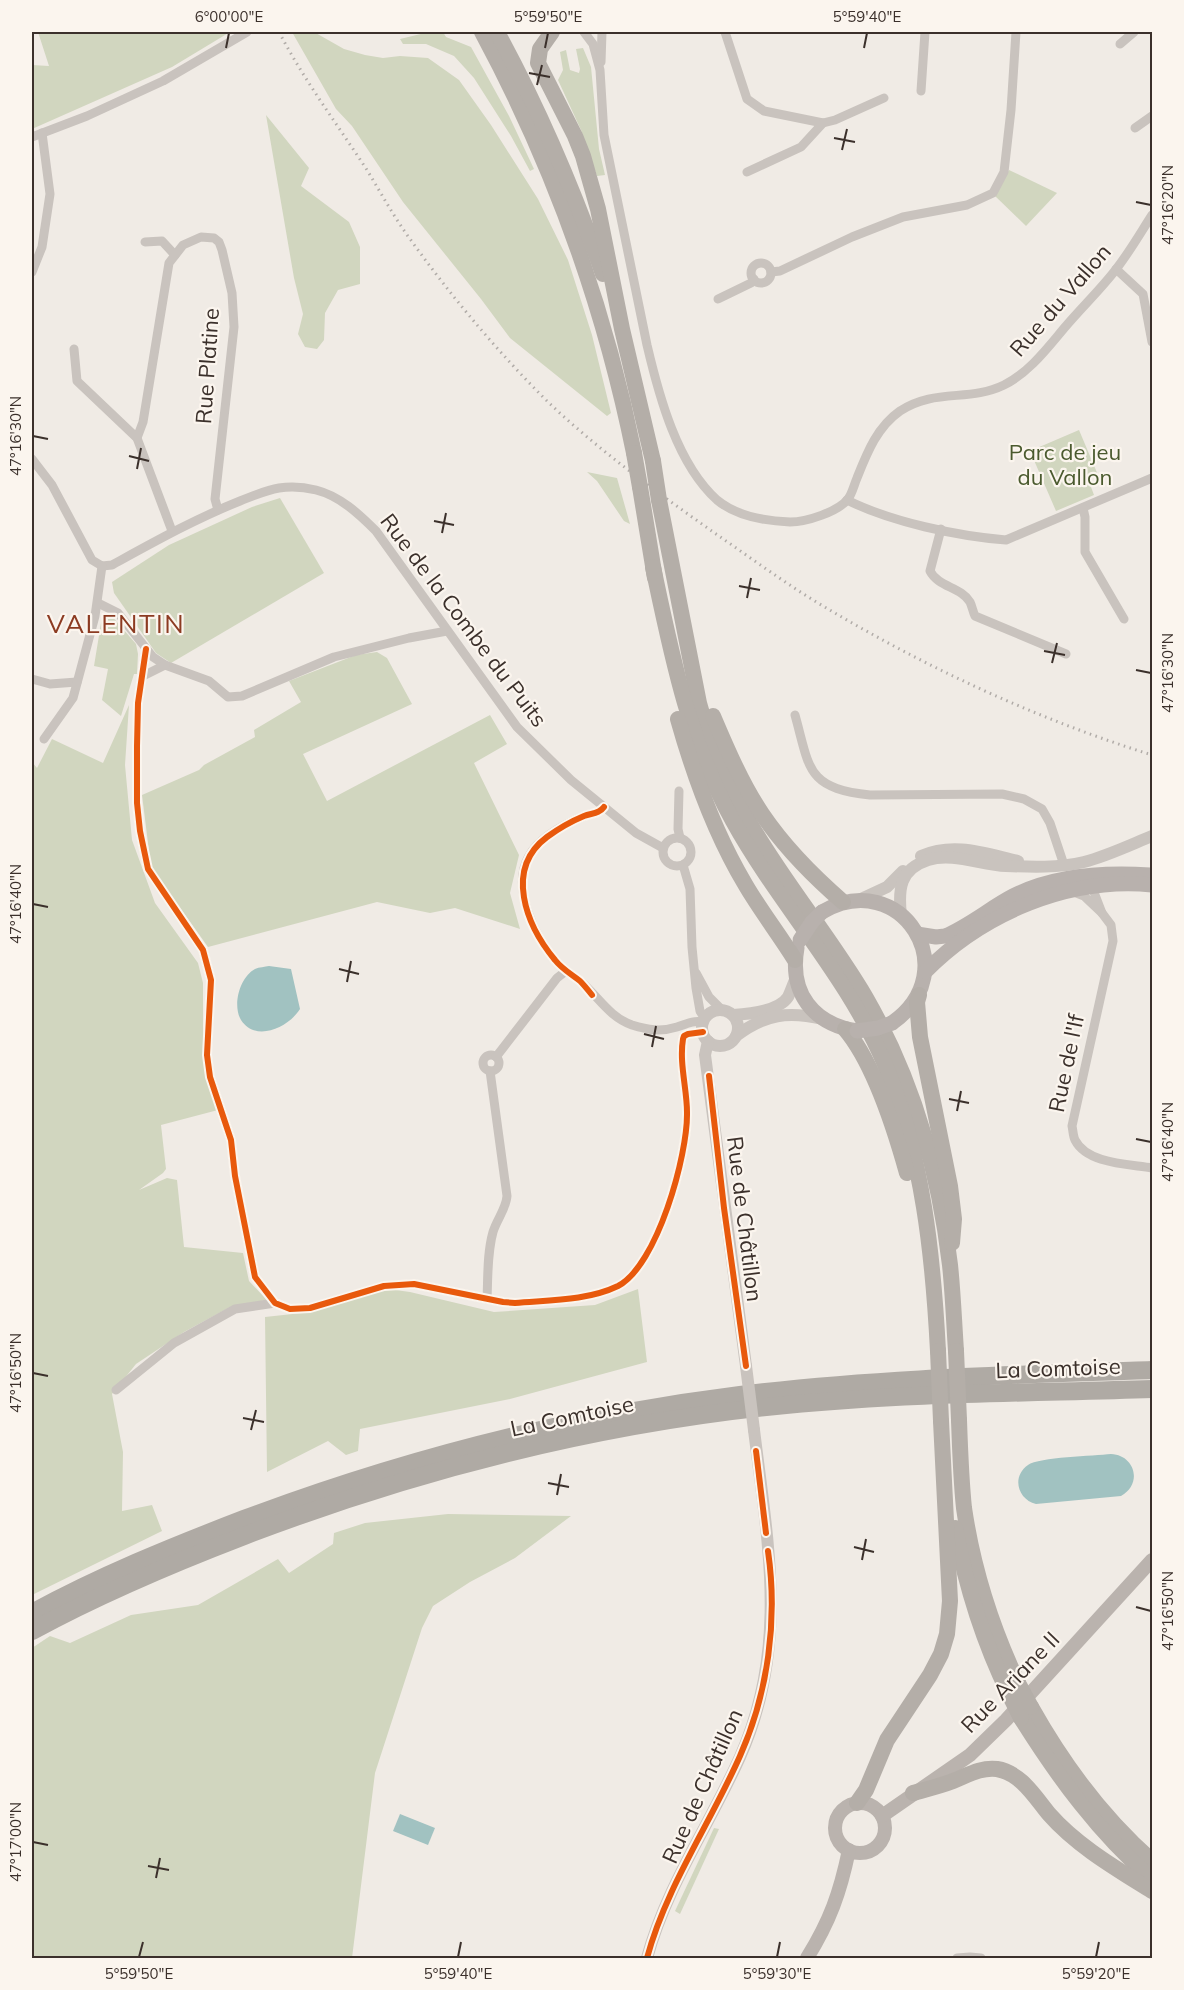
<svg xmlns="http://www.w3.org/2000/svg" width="1184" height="1990" font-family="Mulish,sans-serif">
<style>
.green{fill:#d1d6bf}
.water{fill:#a1c2c1}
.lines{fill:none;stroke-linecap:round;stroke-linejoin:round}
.minor{stroke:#c9c3be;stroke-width:9}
.tertiary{stroke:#c9c3be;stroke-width:12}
.secondary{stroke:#bab3ae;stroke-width:14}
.primary{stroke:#b8b1ad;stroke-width:15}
.trunk{stroke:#b4aea8;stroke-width:16}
.motorway{stroke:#afaaa4;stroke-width:18}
.rail{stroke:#b1aca8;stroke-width:3;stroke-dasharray:1.5 4.5;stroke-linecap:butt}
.tertiary-bridge{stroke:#c9c3be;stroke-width:12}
.primary-bridge{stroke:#b8b1ad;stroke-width:15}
.trunk-bridge{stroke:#b4aea8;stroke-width:16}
.cycleway-casing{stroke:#fbf5ee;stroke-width:10}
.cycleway{stroke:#e8590c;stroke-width:6}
.ticks{fill:none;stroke:#3b302b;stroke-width:2}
.labels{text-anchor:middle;stroke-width:4.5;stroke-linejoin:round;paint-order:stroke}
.street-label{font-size:22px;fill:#3b302b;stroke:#fbf5ee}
.park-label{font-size:22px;fill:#4a5a2e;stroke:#fbf5ee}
.quarter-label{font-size:26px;letter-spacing:1.5px;fill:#8c3b22;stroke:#fbf5ee}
.neatline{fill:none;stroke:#3b302b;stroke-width:2}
.ticks-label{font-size:15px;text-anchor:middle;fill:#3b302b}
</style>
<rect width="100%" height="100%" fill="#f0ebe5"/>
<g class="green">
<path d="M38,32H230L172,67L32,129V65L49,66Z"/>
<path d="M292,32H314L344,49L365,55L383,58L400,56L428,58L459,80L491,125L538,199L568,260L592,335L611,413L607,416L510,338L481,299L403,202L352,126L336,109Z"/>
<path d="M429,32H443L446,37L471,47L509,116L534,169L530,171L511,136L474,78L454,56L426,44H403L400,39Z"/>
<path d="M583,48L591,67L599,149L605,175L597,176L581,130L558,80L563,70L560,52L566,50L570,70L579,73L580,69L576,49Z"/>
<path d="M266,115L309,168L301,186L349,222L360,247V284L338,290L325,313L324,340L317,349L305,347L298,334L303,314L294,278Z"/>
<path d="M1009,170L1057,193L1026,226L994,195Z"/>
<path d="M1079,430L1098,475L1088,479L1094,495L1056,511L1030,451Z"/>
<path d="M587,472L617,478L630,524L624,521L597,481Z"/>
<path d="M280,498L324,573L171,663L156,653L114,593L112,582L169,545L252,507Z"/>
<path d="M110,614L136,644L138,654L137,674H134L121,716L102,700L108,669L94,666L102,617Z"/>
<path d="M377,652L387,658L412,704L303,754L327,801L490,715L507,744L474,763L519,855L510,893L520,929L455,908L430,913L377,902L208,947L151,867L142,795L199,770L204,765L255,737L254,730L301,702L289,681L356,655Z"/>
<path d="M129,705L125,765L132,840L155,903L198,963L203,983V1051L218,1110L161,1125L166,1169L163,1173L139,1190L167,1178L177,1180L184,1247L243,1253L249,1281L267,1300L232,1306L184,1332L136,1364L112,1394L123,1452L122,1511L152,1505L162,1531L32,1595V762L37,768L52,739L103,763Z"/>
<path d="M388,1289L410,1292L494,1312L595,1305L638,1289L647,1362L510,1399L360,1429L358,1451L346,1455L328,1441L267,1472L265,1317L311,1312Z"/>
<path d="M448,1514L571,1516L515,1558L470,1582L433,1606L422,1628L375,1773L352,1958H32V1648L50,1636L70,1643L131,1615L198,1605L278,1559L289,1573L333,1544L334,1533L365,1523Z"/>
<path d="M714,1828L719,1829L680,1914L675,1911Z"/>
</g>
<g class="water">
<path d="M269,966L291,969L300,1009C289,1027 256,1043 241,1020C232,1005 240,977 255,969C259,967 265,967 269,966Z"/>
<path d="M1111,1454C1135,1455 1143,1484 1121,1496L1036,1504C1018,1500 1011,1477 1028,1465C1039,1457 1094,1456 1111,1454Z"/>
<path d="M400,1814L435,1828L428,1845L393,1831Z"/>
</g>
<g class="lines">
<g class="minor">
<path d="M584,32L593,44L600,70L604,135L647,345C659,396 677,464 717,500C736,516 766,521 790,522C806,522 838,512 848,499C852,494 854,485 857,478C867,453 877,427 900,411C935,388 969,402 1004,385C1030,372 1048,347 1066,326C1083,306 1102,288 1117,268C1130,251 1141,232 1152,215"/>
<path d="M725,32L747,99L764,111L823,123L835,120L884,98"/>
<path d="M1120,44L1134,32"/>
<path d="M601,62L602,32"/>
<path d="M921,91L925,32"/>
<path d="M1135,128L1152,116"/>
<path d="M32,137L87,116L163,81L247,32"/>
<path d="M747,172L801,147L823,123"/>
<path d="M145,242L162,241L175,255"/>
<circle cx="761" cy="273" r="10"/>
<path d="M1116,269L1143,294L1152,342"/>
<path d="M32,272L42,247L50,194L42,133"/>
<path d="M771,272L780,271L852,237L903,217L967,205L993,193L1004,172L1011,110L1016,32"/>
<path d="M718,299L751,283L754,279"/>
<path d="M74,349L77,381L137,438L172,531"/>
<path d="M137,438L143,422L169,263L183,245L201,237L214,238L219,242L222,250L232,293L234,327L215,499L218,510"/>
<path d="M32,459L52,485L92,560L102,566L112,565C154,542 195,519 240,501C253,496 266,490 279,488C291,486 304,487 316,490C340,496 359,514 376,531L517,727L571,780L636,833L663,848"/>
<path d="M847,500C891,522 957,536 1006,540L1152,478"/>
<path d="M1083,508L1085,517V552L1124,619"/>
<path d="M941,529L930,571C938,587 961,587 970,602C972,606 973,612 975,616L1066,654"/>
<path d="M98,603L118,613L153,657L165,665L209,681L228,697L242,696L334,657L409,638L447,631"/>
<path d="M146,649L138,703L137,746V803L140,831L148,869L203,950L211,980L207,1055L210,1077L231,1140L235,1176L255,1277L275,1303L290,1309L310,1308L384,1286L414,1284L503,1302L515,1303C548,1300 587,1301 618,1286C657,1266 688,1155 687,1112C687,1089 679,1063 683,1039L684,1036L688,1034L703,1032"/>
<path d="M143,676L165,665"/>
<path d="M32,679L50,684L77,682"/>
<path d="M795,715C810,769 806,788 870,795L1002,794L1024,799L1042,809L1050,823L1064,865"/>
<path d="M44,739L73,698L95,616L102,566"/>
<path d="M679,791L678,829L680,838"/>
<path d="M604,807C599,814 592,813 584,816C565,824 539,838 529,856C511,887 534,936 556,961C563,970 572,974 580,981C598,996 609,1017 632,1025C648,1030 661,1032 677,1027C686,1024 693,1020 703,1022"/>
<circle cx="677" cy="852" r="14"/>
<path d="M683,865L690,889L692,947L696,988L700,1011L705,1019"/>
<path d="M1074,892L1084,896L1102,913L1092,887L1089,885"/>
<path d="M1102,913L1111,925L1113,941L1072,1126C1073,1130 1073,1136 1075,1140C1087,1164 1129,1164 1152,1168"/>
<path d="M696,973L709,997L722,1010"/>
<circle cx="491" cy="1063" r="8"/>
<path d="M496,1057L557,978L566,971"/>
<path d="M487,1299C488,1278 487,1253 493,1232C497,1219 506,1209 507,1196L490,1071"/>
<path d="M116,1390L174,1343L235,1309L275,1303"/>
<path d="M957,1958L970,1957L981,1958"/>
</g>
<g class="tertiary">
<path d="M921,856C954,842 983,853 1018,861"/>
<path d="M859,900L887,887L903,871"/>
<path d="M901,915C898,889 900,869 928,860C952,852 981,865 1006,866C1031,867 1059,868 1084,862C1107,856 1130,845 1152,836"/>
<circle cx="720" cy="1028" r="18"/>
<path d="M733,1015C748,1014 779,1011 788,997C791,991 793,984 796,978"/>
<path d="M736,1036C765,1014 788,1011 823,1019"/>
<path d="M708,1041L705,1055L746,1366"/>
<path d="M647,1958C666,1887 710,1824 740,1757C789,1647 768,1544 754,1430"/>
</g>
<g class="secondary">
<circle cx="860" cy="1828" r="25"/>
<path d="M882,1816L970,1755L1006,1720L1152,1560"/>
<path d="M807,1958C830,1921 840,1893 849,1850"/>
</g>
<g class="primary">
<path d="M822,912C901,866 967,971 892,1023"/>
<path d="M917,934L936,937L945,936C969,926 990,908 1013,896C1054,875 1105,872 1150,875"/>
<path d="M797,948C789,993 813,1024 857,1031"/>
<path d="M925,972C983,913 1069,877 1152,885"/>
</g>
<g class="trunk">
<path d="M482,32C553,164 604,305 634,453"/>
<path d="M497,32C539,109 574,191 603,274"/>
<path d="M552,32L540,49L538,63L575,136L583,156L598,209L622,329L653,461"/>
<path d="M640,487L655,578"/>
<path d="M659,500L699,703C711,748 730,792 755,832C789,889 832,940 866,998C913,1080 939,1171 950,1265C953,1293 954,1322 956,1351"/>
<path d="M653,567C672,657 688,739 733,821C780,906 849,977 886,1067C923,1158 933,1255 938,1351"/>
<path d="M713,716C727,749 742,784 762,814C785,848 813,876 843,902"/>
<path d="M678,719C694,776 714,832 745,884C760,910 779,934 795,960"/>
<path d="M919,995L917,1002L920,1037L950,1186L954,1219L952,1243"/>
<path d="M845,1029C874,1063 895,1130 907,1173"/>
<path d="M959,1420C960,1449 961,1479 964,1508C973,1569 992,1628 1018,1683"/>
<path d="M955,1528C966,1586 983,1641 1009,1694"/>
<path d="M1031,1707C1063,1764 1103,1818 1152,1861"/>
<path d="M1021,1718C1058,1777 1099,1833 1152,1879"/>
<path d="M913,1793C927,1789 940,1786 953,1781C968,1775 981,1767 997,1769C1021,1773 1035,1797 1049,1814C1077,1846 1117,1869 1152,1891"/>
<path d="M857,1803L866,1790L887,1740L930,1675L941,1654L947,1634L950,1601L941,1421"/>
</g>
<g class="motorway">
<path d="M32,1613C100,1576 171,1547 244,1519C404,1459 570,1416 740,1395C877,1378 1015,1375 1152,1370"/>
<path d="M32,1631C100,1594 171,1564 244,1536C417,1470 602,1423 786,1405C908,1393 1030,1393 1152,1389"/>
</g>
<path class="rail" d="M279,32C304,80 337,124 367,170C381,193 394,217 410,239C451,296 497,351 546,400C598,450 658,493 716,534C751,558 786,584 823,606C927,668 1037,719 1152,755"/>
<path class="tertiary-bridge" d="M746,1366L754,1430"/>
<g class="primary-bridge">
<path d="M800,940L812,922L822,912"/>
<path d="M857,1031L878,1028L892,1023"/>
</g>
<g class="trunk-bridge">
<path d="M634,453L640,487"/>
<path d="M653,461L659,500"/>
<path d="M938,1351L941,1421"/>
<path d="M956,1351L959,1420"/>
<path d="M1018,1683L1031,1707"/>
<path d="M1009,1694L1021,1718"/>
</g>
<defs>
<g id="cycleway">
<path d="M146,649L138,703L137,746V803L140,831L148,869L203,950L211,980L207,1055L210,1077L231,1140L235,1176L255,1277L275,1303L290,1309L310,1308L384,1286L414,1284L503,1302L515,1303C548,1300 587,1301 618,1286C657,1266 688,1155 687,1112C687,1089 679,1063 683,1039L684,1036L688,1034L703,1032"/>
<path d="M592,995C588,990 584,985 580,981C571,974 562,969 555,960C526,925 504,869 547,837C558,829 572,821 584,816C592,813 599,814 604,807"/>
<path d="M709,1076L724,1208L746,1366"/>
<path d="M756,1451L766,1533"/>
<path d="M647,1958C666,1887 710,1824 740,1756C768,1693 778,1620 768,1551"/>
</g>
</defs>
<use href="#cycleway" class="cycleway-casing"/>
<use href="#cycleway" class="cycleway"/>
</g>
<path class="ticks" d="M226,48L229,33M545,48L548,33M864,48L867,33M529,73L550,77M537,85L542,65M834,138L855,142M842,150L847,129M1136,202L1151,205M33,436L48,439M129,456L149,461M137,469L141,448M434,521L454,525M442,533L446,513M739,586L760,590M747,598L751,578M1044,651L1065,655M1052,663L1057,643M1136,670L1151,673M33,904L48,907M339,969L359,974M347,982L351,961M644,1034L664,1039M652,1047L656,1026M949,1099L969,1103M957,1111L961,1091M1136,1139L1151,1142M33,1373L48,1376M243,1418L264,1422M251,1430L256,1410M548,1483L569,1487M557,1495L561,1474M854,1547L874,1552M862,1560L866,1539M1136,1607L1151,1611M33,1842L48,1845M148,1866L169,1870M156,1878L160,1858M139,1957L143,1942M458,1957L461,1942M777,1957L780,1942M1096,1957L1099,1942"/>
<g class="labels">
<g class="street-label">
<text transform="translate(1060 300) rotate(-49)" y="8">Rue du Vallon</text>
<text transform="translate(207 366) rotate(-86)" y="8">Rue Platine</text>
<text transform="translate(464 620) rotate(53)" y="8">Rue de la Combe du Puits</text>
<text transform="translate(1066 1063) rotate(-78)" y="8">Rue de l'If</text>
<text transform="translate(745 1219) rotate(83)" y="8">Rue de Châtillon</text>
<text transform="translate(1058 1368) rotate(-2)" y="8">La Comtoise</text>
<text transform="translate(572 1416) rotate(-12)" y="8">La Comtoise</text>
<text transform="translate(1010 1682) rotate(-46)" y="8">Rue Ariane II</text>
<text transform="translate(702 1786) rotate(-66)" y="8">Rue de Châtillon</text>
</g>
<g class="park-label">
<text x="1065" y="460">Parc de jeu<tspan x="1065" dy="25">du Vallon</tspan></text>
</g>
<g class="quarter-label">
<text x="116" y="633">VALENTIN</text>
</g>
</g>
<rect width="1184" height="1990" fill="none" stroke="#fbf5ee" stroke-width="66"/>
<rect x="33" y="33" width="1118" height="1924" class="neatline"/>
<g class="ticks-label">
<text x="229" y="22">6°00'00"E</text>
<text x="548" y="22">5°59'50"E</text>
<text x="867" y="22">5°59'40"E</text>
<text transform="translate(1168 205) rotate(-90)" y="5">47°16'20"N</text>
<text transform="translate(16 436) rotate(-90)" y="5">47°16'30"N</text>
<text transform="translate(1168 673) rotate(-90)" y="5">47°16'30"N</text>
<text transform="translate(16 904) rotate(-90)" y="5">47°16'40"N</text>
<text transform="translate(1168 1142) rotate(-90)" y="5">47°16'40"N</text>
<text transform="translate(16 1373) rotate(-90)" y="5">47°16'50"N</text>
<text transform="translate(1168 1611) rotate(-90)" y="5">47°16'50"N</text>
<text transform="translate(16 1842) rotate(-90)" y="5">47°17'00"N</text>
<text x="139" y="1979">5°59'50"E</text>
<text x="458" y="1979">5°59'40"E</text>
<text x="777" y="1979">5°59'30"E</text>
<text x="1096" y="1979">5°59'20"E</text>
</g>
</svg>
